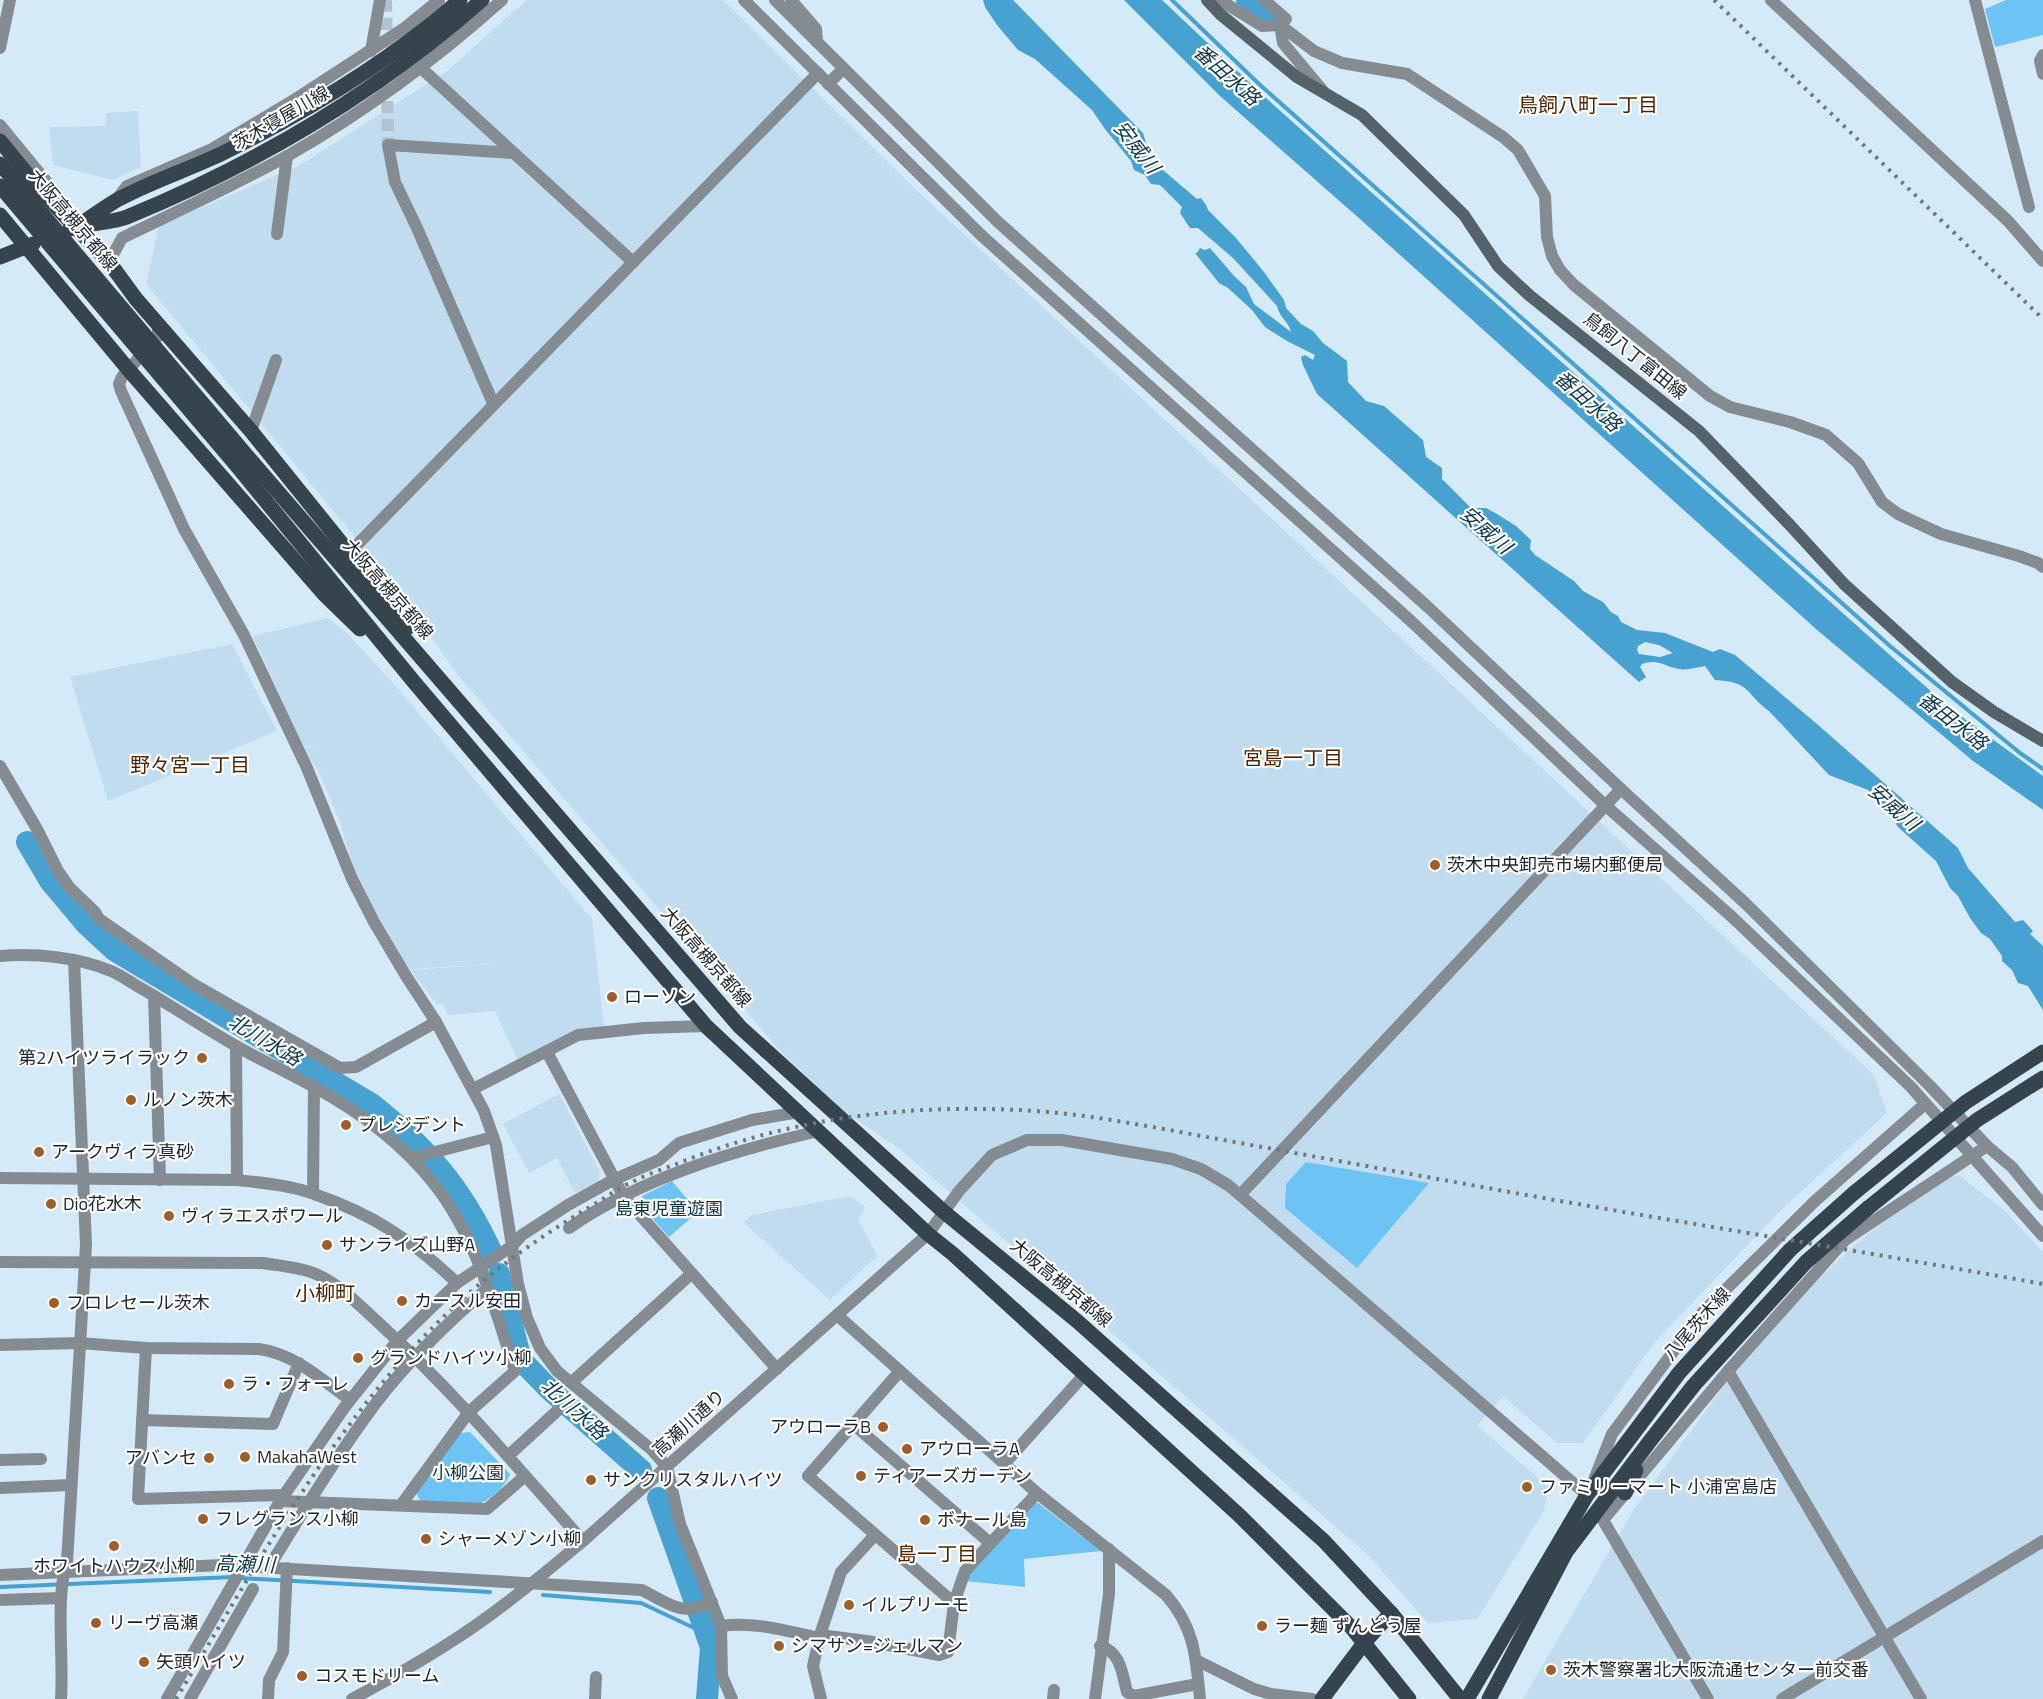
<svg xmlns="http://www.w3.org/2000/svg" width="2043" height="1699" font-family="'Titillium Web','Noto Sans JP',sans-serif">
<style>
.built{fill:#c1dcee}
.green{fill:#6dc3f4}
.water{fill:#47a1d1;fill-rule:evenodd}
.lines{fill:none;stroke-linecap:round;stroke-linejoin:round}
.stream{stroke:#47a1d1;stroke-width:4}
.river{stroke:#47a1d1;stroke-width:22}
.minor-tunnel{stroke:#b0c3cf;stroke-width:12;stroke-dasharray:12 6;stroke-linecap:butt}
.minor{stroke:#848c92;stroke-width:12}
.tertiary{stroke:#848c92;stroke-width:12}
.secondary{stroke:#556269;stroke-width:12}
.primary{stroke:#35444d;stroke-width:15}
.rail{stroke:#6b7982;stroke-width:4;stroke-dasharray:3 6;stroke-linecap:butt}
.primary-bridge{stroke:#35444d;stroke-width:15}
.poi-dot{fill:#9e5d29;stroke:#fff;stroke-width:2}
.labels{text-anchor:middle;stroke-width:4.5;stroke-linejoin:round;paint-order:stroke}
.street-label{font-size:18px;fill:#1d252a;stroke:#fff}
.poi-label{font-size:18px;fill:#1d252a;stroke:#fff;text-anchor:start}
.park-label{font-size:18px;fill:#0b3347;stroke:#fff}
.water-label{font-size:20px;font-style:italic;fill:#10374c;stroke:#fff}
.neighbourhood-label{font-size:20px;fill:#4e2400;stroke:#fff}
</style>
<rect width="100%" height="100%" fill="#d5eaf8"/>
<g class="built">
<path d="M527,0H723L914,188L1874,1075L1887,1113L1779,1212L1655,1342L1583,1443H1557L1503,1396L1477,1426L1549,1487L1544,1511L1477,1619L1428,1623L1368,1555L901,1150L844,1111L783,1054L458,675L392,582L146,284L159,226L300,165L447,71Z"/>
<path d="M138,111L141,167L113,180L53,165L49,127L106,126V113Z"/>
<path d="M328,618L342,629L343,640V629L394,684L592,919L604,1027L575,1030L518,1060L495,1011L448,1015L443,1003L437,1004L410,970L496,964L409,969L357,880L340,822L320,774L303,748L321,745L303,747L253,636Z"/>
<path d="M232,644L277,731L108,801L70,677Z"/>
<path d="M559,1094L600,1172L598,1181L575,1193L557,1158L529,1173L503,1124Z"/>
<path d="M1959,1175L2004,1210L2043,1252V1699H1523L1634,1509L1740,1364L1813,1283L1869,1233L1946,1178Z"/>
<path d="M851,1196L866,1208L858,1219L877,1256L830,1300L744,1223L751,1215Z"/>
</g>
<g class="green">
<path d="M2006,0H2043V35L1995,47L1985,9Z"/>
<path d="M1306,1162L1429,1183L1357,1268L1285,1208L1286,1184Z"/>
<path d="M672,1181L698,1212L669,1237L641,1206L642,1196Z"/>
<path d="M470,1432L510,1474C506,1486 493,1497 481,1503L421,1502L416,1493L460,1433Z"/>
<path d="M1030,1503H1038L1101,1551L1024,1559L1025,1587L964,1581Z"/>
</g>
<g class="water">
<path d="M983,0H1013L1143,133L1151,160L1197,199L1201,198L1206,205L1208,210L1236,238L1264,272L1284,300L1286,308L1301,324L1313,331L1323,343L1347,361L1348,382L1366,401L1384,406L1423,440L1426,457L1442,468V479L1471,508H1486L1497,514L1516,526L1531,540L1530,549L1535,555L1574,581L1583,591L1603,602L1611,612L1618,616L1621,622L1637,630L1665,633L1713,652L1720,649L1735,655L1817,724L1958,848L1968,868L2015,922L2023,920L2033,931L2030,934L2043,946V1010L2028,986L2018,983L2012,970L2002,961V956L1990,939L1981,933L1970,918L1958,896L1950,888L1936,861L1898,827L1890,814L1868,790L1829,775L1769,711C1744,693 1752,682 1715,680L1705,666C1697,667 1687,671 1680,669C1664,667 1660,658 1642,664L1640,667L1646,677L1639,682L1317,394L1303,365L1301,357L1305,355L1313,360L1315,355L1287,341L1265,327L1252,310L1228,288L1219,283L1195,253H1197L1200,248L1205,250L1210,248L1234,276L1246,287L1254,304L1291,332C1288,320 1280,319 1277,306L1233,258L1198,228H1190L1180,213L1182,207L1160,185L1151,184L1145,175L1134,170L1131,161L1105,129L1092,110L1035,59L1018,50L997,25L985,7ZM1645,642L1659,645L1673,653L1660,657L1639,654L1637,650L1638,646Z"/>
<path d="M1124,0H1162L1267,99L1874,641L1951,709L2043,776V810L1973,761L1816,629L1360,219L1220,96Z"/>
</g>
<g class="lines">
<g class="stream">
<path d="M1172,0L1259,84L1890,646L2020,753L2043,769"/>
<path d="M240,1578L490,1592"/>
<path d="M0,1587L233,1577"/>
<path d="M543,1595L641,1603L707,1634"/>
</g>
<g class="river">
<path d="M1247,0L1268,19"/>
<path d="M27,842L50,881L86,924L114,950L373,1105C428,1149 461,1187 491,1251"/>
<path d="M499,1274L521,1360L550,1390L641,1470"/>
<path d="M658,1498L711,1647L707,1699"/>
</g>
<g class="minor-tunnel">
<path d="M386,0L387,48"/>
<path d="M387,83L388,145"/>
</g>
<g class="minor">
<path d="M744,0L981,235L1412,622L1606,806L1731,916L1911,1087L2043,1236"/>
<path d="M775,0L998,222L1429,608L1621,789L1745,903L1930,1086L1987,1146L2012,1167L2043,1205"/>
<path d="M791,0L816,29L817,42"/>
<path d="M1220,0L1262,26L1280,25L1314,51L1342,63L1407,74L1503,137L1518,150L1545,196L1547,237L1552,256L1560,270L1574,285L1710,396L1730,407L1790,422L1826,435L1858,463L1882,502L1898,514L1941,534L2019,556L2038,563L2043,567"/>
<path d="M1264,0L1286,19L1280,25L1283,43L1324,92"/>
<path d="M1771,0L2008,221L2043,261"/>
<path d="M1975,0L2029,207"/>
<path d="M0,48L10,0"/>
<path d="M371,51L380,0"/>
<path d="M2043,55L2040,61L2043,74"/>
<path d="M421,68L633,262"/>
<path d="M0,125L55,192L69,214"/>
<path d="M117,199L127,186L212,149L294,100L406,27L439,0"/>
<path d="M277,234L287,156"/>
<path d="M109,262L122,238C178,211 235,185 289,155C366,111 436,59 502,0"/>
<path d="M158,324V336L122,377L119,384L121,391L184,529L244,635L307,768L352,879L374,922L406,976L436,1022L484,1111L496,1145L518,1284L527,1318L540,1348L557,1371L652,1450L667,1467L680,1524L721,1626L722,1676L732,1699"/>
<path d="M493,403L417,228L395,182L388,145L513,153"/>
<path d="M251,431L276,360"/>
<path d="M349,553L818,73"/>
<path d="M0,766L37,829L58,871L69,887L95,912L99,919L193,984L340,1068L356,1067L436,1022"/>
<path d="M0,956C36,953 77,957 111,971C121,975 130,982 139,987C172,1006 203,1027 236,1046C261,1060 287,1072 312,1086C359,1111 402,1143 435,1185C477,1239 494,1307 515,1371L469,1412L401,1505"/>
<path d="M154,996L160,1180"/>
<path d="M236,1046L237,1180"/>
<path d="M547,1052L624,1197L777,1369"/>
<path d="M473,1089L578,1035L644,1028L706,1026"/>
<path d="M412,1158L493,1137"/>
<path d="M0,1178L237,1180C263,1183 290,1185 314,1194C373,1214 413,1241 457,1283"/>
<path d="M313,1193L314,1086"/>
<path d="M569,1228C641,1178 735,1150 819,1131"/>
<path d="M0,1345L79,1343L146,1348L259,1349C295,1354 322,1380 350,1400"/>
<path d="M146,1348L138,1499L284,1495"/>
<path d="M900,1371L808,1476L954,1603"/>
<path d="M1728,1371L1921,1699"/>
<path d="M572,1382L691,1274"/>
<path d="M142,1420L273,1424L299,1363"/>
<path d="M853,1424L990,1543"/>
<path d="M508,1456L557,1411"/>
<path d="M0,1460L41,1459"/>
<path d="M1005,1463L1084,1375"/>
<path d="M1594,1480L1612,1434L1702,1313L1815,1201L1925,1104"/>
<path d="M0,1488L71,1485"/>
<path d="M280,1501L487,1509L525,1476"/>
<path d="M269,1567C303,1512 337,1455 376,1403C409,1360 447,1323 488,1288"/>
<path d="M0,1575L223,1565L642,1590C669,1604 681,1617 712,1602"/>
<path d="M0,1600L61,1598"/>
<path d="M721,1626C754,1621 787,1631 819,1638"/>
<path d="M820,1635L867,1641L939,1655L948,1652L954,1603L965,1571L1037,1493"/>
<path d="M1100,1646C1121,1652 1122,1673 1127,1692L1134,1696L1198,1684"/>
<path d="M1196,1660L1254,1689L1271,1694L1312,1699"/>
<path d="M61,1699C64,1660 55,1597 67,1562L86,1245L74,960"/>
<path d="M167,1699L280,1501L344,1408L398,1340L457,1283L512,1246L522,1235L568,1205L613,1180L659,1160L679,1143L752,1120L799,1112"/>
<path d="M190,1699L253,1589"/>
<path d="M268,1699L269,1680L283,1652L287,1568"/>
<path d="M595,1699L596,1677"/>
<path d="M821,1699L813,1666L820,1635L841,1572L875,1535"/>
<path d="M1053,1699L1054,1690"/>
<path d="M1095,1699L1109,1594V1549"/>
<path d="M1708,1699L1603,1520L1728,1371L1845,1240L1987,1146"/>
<path d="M1782,1699L2043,1541"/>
</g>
<g class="tertiary">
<path d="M828,84L843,69"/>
<path d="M1240,1195L1621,789"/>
<path d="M0,1262L263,1263C280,1266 300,1267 316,1274C341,1285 361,1307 381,1325C454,1392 517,1467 583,1541"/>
<path d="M837,1315L1037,1493L1166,1595C1195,1628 1196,1658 1200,1699"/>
<path d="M352,1699C390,1679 427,1658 463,1634C505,1606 544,1574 583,1541L928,1234L959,1191L992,1155L1027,1140H1062L1172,1159L1201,1169L1228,1185L1240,1195L1587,1495"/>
</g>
<path class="secondary" d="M1207,0L1220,14L1297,77L1362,115L1464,215L1498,266L1529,295L1699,431L1789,524L1844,584L1952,682L1994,712L2043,741"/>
<g class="primary">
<path d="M0,141L41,191L109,262L136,299L251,431L409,627"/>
<path d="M0,215L128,369L324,594L360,629"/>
<path d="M82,223C93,216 105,207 117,200C150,182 187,170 221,154C306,112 388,63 460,0"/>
<path d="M70,229C88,222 109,224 127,217C256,164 378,92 482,0"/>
<path d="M0,257L33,244"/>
<path d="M253,463L740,1027L944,1212L1077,1321L1324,1541L1391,1613L1460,1699"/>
<path d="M242,472L414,682L706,1026L928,1234L953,1254L1240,1516L1352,1628L1409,1699"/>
<path d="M1625,1493L1636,1470"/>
<path d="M1322,1699L1364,1643L1391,1613"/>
<path d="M1467,1699L1587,1495L1679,1373L1790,1250L1854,1193"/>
<path d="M1489,1699L1566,1552L1650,1441L1694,1385L1806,1262L1868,1208"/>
</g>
<g class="rail">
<path d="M1714,0L2043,319"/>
<path d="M176,1699C266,1550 350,1390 487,1278C520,1251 556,1227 593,1205C605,1198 617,1189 630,1183C645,1175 663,1169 679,1163C798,1115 921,1102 1048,1112C1105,1117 1162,1129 1218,1139C1306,1155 1394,1171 1482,1187C1669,1221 1856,1250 2043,1284"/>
</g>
<g class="primary-bridge">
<path d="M0,164L253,463"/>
<path d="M0,186L242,472"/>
<path d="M1854,1193L1966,1102L2043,1052"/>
<path d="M1868,1208L1977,1120L2043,1078"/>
</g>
</g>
<g class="poi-dot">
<circle cx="1435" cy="865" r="6"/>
<circle cx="612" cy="997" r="6"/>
<circle cx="202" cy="1058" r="6"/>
<circle cx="131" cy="1100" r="6"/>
<circle cx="346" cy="1125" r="6"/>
<circle cx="39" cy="1152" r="6"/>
<circle cx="51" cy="1204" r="6"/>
<circle cx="169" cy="1216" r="6"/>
<circle cx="327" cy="1245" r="6"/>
<circle cx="402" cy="1301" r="6"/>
<circle cx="54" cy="1303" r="6"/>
<circle cx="358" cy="1358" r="6"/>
<circle cx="229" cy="1384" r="6"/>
<circle cx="883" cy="1427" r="6"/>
<circle cx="907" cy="1449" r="6"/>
<circle cx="245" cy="1457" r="6"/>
<circle cx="209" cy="1458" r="6"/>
<circle cx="861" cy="1476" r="6"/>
<circle cx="591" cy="1480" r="6"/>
<circle cx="1527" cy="1487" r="6"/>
<circle cx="203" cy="1519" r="6"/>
<circle cx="925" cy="1520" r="6"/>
<circle cx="426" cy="1539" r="6"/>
<circle cx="114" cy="1546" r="6"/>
<circle cx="849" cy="1605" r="6"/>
<circle cx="96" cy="1623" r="6"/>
<circle cx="1262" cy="1626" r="6"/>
<circle cx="779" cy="1646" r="6"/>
<circle cx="144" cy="1662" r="6"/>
<circle cx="1551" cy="1670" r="6"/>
<circle cx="302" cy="1676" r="6"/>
</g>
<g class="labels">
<g class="street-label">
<text transform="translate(281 118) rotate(-30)" y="6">茨木寝屋川線</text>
<text transform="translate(73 220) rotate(50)" y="6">大阪高槻京都線</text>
<text transform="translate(1635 356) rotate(39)" y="6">鳥飼八丁富田線</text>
<text transform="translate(388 589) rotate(49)" y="6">大阪高槻京都線</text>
<text transform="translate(706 957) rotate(49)" y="6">大阪高槻京都線</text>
<text transform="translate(1061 1283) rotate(40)" y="6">大阪高槻京都線</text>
<text transform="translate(1697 1324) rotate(-48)" y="6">八尾茨木線</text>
<text transform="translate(689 1423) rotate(-42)" y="6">高瀬川通り</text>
</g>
<g class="poi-label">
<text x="1447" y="871">茨木中央卸売市場内郵便局</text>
<text x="624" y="1003">ローソン</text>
<text x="190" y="1064" text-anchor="end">第2ハイツライラック</text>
<text x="143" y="1106">ルノン茨木</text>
<text x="358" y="1131">プレジデント</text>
<text x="51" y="1158">アークヴィラ真砂</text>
<text x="63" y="1210">Dio花水木</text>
<text x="181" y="1222">ヴィラエスポワール</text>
<text x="339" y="1251">サンライズ山野A</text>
<text x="414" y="1307">カースル安田</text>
<text x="66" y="1309">フロレセール茨木</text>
<text x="370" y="1364">グランドハイツ小柳</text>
<text x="241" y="1390">ラ・フォーレ</text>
<text x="871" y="1433" text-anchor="end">アウローラB</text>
<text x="919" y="1455">アウローラA</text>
<text x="257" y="1463">MakahaWest</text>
<text x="197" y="1464" text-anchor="end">アバンセ</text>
<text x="873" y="1482">ティアーズガーデン</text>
<text x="603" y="1486">サンクリスタルハイツ</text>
<text x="1539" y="1493">ファミリーマート 小浦宮島店</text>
<text x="215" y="1525">フレグランス小柳</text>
<text x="937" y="1526">ボナール島</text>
<text x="438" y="1545">シャーメゾン小柳</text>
<text x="114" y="1572" text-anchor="middle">ホワイトハウス小柳</text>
<text x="861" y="1611">イルプリーモ</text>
<text x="108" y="1629">リーヴ高瀬</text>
<text x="1274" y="1632">ラー麺 ずんどう屋</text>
<text x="791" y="1652">シマサン=ジェルマン</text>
<text x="156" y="1668">矢頭ハイツ</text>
<text x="1563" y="1676">茨木警察署北大阪流通センター前交番</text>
<text x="314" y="1682">コスモドリーム</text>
</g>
<g class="park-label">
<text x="669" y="1215">島東児童遊園</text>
<text x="468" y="1479">小柳公園</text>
</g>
<g class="water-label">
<text transform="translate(1227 75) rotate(42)" y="7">番田水路</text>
<text transform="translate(1137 147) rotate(52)" y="7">安威川</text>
<text transform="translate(1588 401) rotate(42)" y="7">番田水路</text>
<text transform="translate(1486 530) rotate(41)" y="7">安威川</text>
<text transform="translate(1953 721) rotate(38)" y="7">番田水路</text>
<text transform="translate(1894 807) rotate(41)" y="7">安威川</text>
<text transform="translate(265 1040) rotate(31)" y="7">北川水路</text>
<text transform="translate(574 1409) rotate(42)" y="7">北川水路</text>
<text transform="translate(245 1564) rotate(2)" y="7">高瀬川</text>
</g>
<g class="neighbourhood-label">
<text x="1588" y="112">鳥飼八町一丁目</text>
<text x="1293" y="765">宮島一丁目</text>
<text x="190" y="772">野々宮一丁目</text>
<text x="325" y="1300">小柳町</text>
<text x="937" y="1561">島一丁目</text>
</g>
</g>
</svg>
